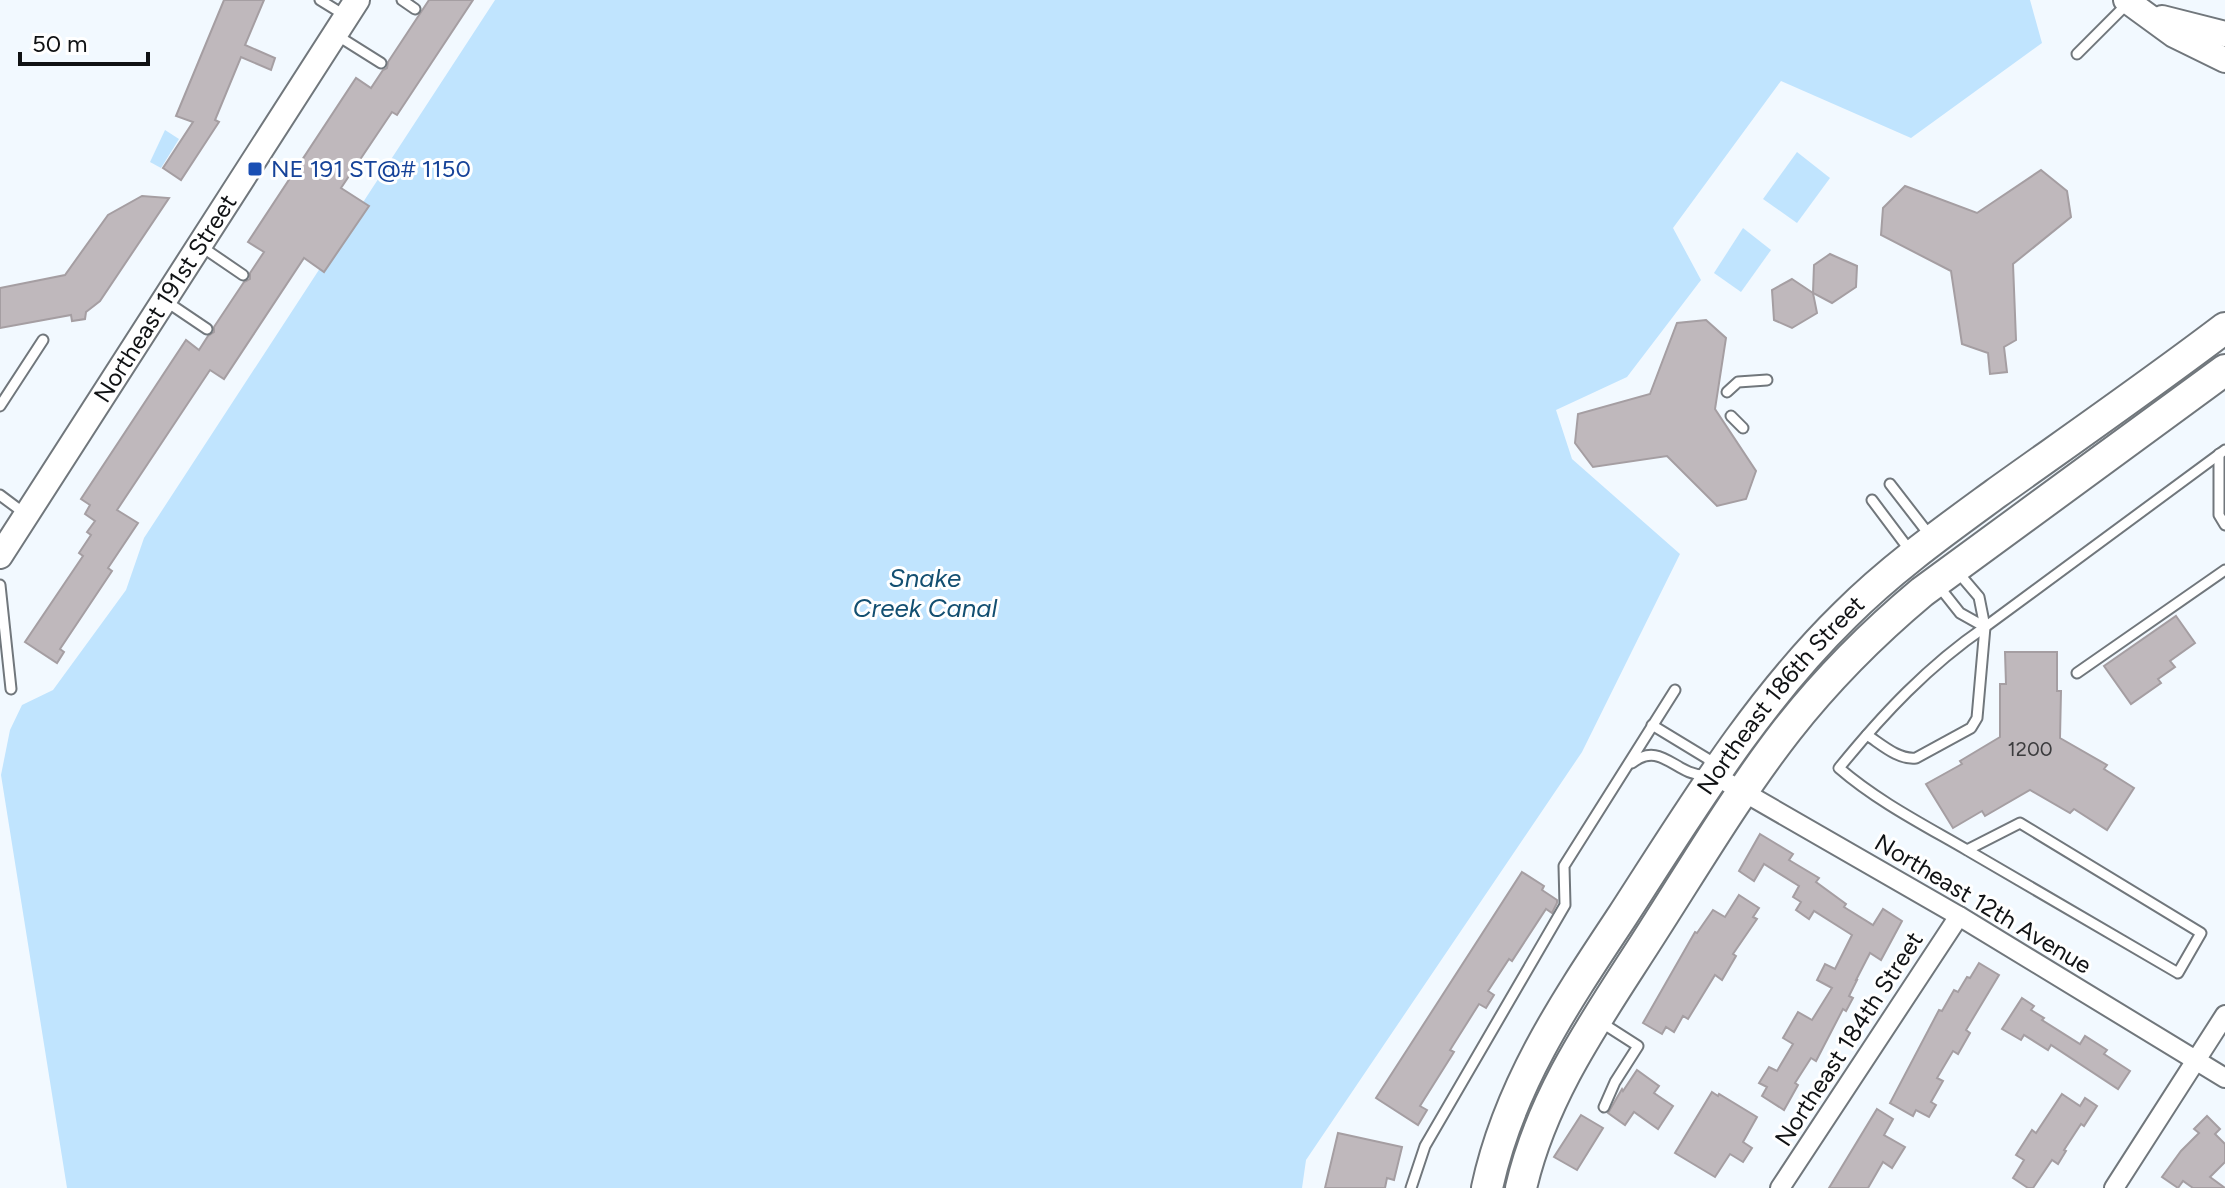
<svg xmlns="http://www.w3.org/2000/svg" width="2225" height="1188" font-family="Figtree,sans-serif">
<style>
.water{fill:#c0e4fe}
.building{fill:#bfb8bc;stroke:#a59ea2;stroke-width:2}
.lines{fill:none;stroke-linecap:round;stroke-linejoin:round}
.service-casing{stroke:#71777c;stroke-width:13}
.minor-casing{stroke:#71777c;stroke-width:22}
.tertiary-casing{stroke:#71777c;stroke-width:28}
.primary-casing{stroke:#71777c;stroke-width:34}
.service{stroke:#fff;stroke-width:9}
.minor{stroke:#fff;stroke-width:18}
.tertiary{stroke:#fff;stroke-width:24}
.primary{stroke:#fff;stroke-width:30}
.transit-dot{fill:#1a4fb4;stroke:#fff;stroke-width:3}
.labels{text-anchor:middle;stroke-width:6;stroke-linejoin:round;paint-order:stroke}
.number-label{font-size:20px;fill:#3c3c3e}
.transit-label{font-size:24px;fill:#164399;stroke:#fff;text-anchor:start}
.street-label{font-size:24px;fill:#101214;stroke:#fff}
.water-label{font-size:26px;font-style:italic;fill:#134f71;stroke:#fff}
</style>
<rect width="100%" height="100%" fill="#f2f9ff"/>
<g class="water">
<path d="M495,0H2030L2042,43L1911,138L1781,81L1673,228L1701,280L1627,377L1556,410L1572,459L1680,554L1582,752L1306,1160L1302,1188H67L1,775L10,730L22,705L53,690L126,590L144,538Z"/>
<path d="M165,130L179,139L161,168L150,162Z"/>
<path d="M1797,152L1830,178L1797,223L1763,199Z"/>
<path d="M1743,228L1771,250L1741,292L1714,273Z"/>
</g>
<g class="building">
<path d="M224,0H264L245,45L275,58L271,70L241,57L215,120L219,122L181,180L163,168L193,122L176,116Z"/>
<path d="M429,0H473L397,115L392,112L341,188L369,206L324,272L304,258L224,379L210,370L117,510L138,523L108,568L112,571L60,649L64,652L57,663L25,642L83,556L79,553L91,535L87,532L95,521L85,514L90,505L81,499L186,340L199,350L208,336L214,332V327L244,282L250,279V273L264,252L248,242L356,78L371,88L383,70L387,68L388,62Z"/>
<path d="M2041,170L2067,191L2071,217L2013,264L2016,340L2004,347L2007,372L1990,374L1988,353L1962,344L1951,271L1881,235L1883,208L1905,186L1977,213Z"/>
<path d="M142,196L169,198L100,301L86,312L85,319L72,321L71,315L0,328V288L65,275L108,215Z"/>
<path d="M1830,254L1857,266L1856,287L1832,303L1813,293L1814,265Z"/>
<path d="M1792,279L1813,293L1817,313L1792,328L1774,320L1772,290Z"/>
<path d="M1706,320L1726,338L1715,409L1756,471L1746,499L1717,506L1667,456L1593,467L1575,443L1578,414L1650,394L1677,323Z"/>
<path d="M2176,616L2195,643L2170,661L2175,667L2158,679L2161,683L2131,704L2104,666Z"/>
<path d="M2005,652H2057V691H2061L2060,738L2107,765L2104,769L2134,788L2107,830L2074,809L2070,813L2030,790L1985,816L1982,811L1953,828L1926,784L1962,764L1960,761L2000,737V684H2006Z"/>
<path d="M1760,834L1793,854L1789,860L1819,878L1816,882L1846,904L1844,907L1873,925L1883,909L1902,921L1881,960L1870,953L1856,980H1857L1849,996L1853,998L1846,1011L1843,1009L1816,1061L1811,1058L1795,1083L1798,1085L1784,1110L1762,1096L1767,1087L1759,1083L1769,1067L1777,1071L1793,1044L1783,1038L1798,1012L1812,1020L1832,988L1817,980L1825,964L1835,969L1852,935L1814,911L1809,919L1796,910L1801,902L1793,897L1799,886L1764,864L1754,881L1739,871Z"/>
<path d="M1522,872L1544,886L1542,890L1557,900V903L1552,913L1546,909L1512,961L1509,959L1488,991L1494,995L1486,1008L1479,1004L1450,1050L1454,1052L1420,1106L1427,1110L1418,1125L1376,1098Z"/>
<path d="M1739,895L1759,908L1753,917L1757,919L1733,954L1736,956L1722,980L1715,975L1688,1019L1683,1016L1674,1032L1666,1027L1662,1034L1643,1023L1695,932L1697,933L1713,910L1725,917Z"/>
<path d="M1979,963L1999,975L1966,1030L1970,1033L1958,1054L1953,1051L1937,1078L1943,1081L1931,1102L1936,1105L1929,1117L1916,1110L1913,1116L1890,1103L1939,1010L1942,1011L1954,990L1958,992L1967,977L1970,978Z"/>
<path d="M2022,998L2034,1006L2031,1010L2044,1018L2042,1020L2080,1044L2085,1036L2107,1050L2104,1054L2130,1071L2118,1089L2051,1045L2048,1050L2024,1035L2021,1040L2002,1029Z"/>
<path d="M1637,1070L1659,1086L1654,1093L1673,1106L1658,1129L1634,1112L1625,1125L1608,1113L1622,1089L1623,1091Z"/>
<path d="M1712,1092L1718,1096L1719,1094L1757,1117L1743,1142L1752,1148L1743,1162L1730,1154L1715,1177L1675,1153Z"/>
<path d="M2062,1094L2080,1106L2085,1098L2097,1106L2084,1126L2081,1124L2064,1150L2066,1151L2058,1164L2052,1160L2033,1188H2028L2013,1178L2024,1160L2016,1155L2032,1130L2036,1133Z"/>
<path d="M1877,1109L1893,1119L1884,1135L1905,1147L1892,1168L1883,1162L1868,1188H1829Z"/>
<path d="M1581,1115L1603,1128L1577,1170L1554,1157Z"/>
<path d="M2207,1116L2220,1129L2215,1134L2225,1144V1162L2210,1177L2225,1188H2193L2183,1181L2178,1188L2162,1177L2181,1151L2199,1133L2194,1129Z"/>
<path d="M1338,1133L1402,1147L1394,1180L1387,1178L1385,1188H1325Z"/>
</g>
<g class="lines">
<defs>
<g id="service">
<path d="M320,0L346,16"/>
<path d="M402,0L415,9"/>
<path d="M338,36L381,63"/>
<path d="M2077,54L2127,4"/>
<path d="M202,247L243,275"/>
<path d="M167,302L207,329"/>
<path d="M1727,392L1738,382L1767,380"/>
<path d="M0,406L43,340"/>
<path d="M1731,416L1743,428"/>
<path d="M2219,454V515L2225,525"/>
<path d="M1890,484L1931,537"/>
<path d="M0,495L24,513"/>
<path d="M1872,500L1911,552"/>
<path d="M1937,584L1960,613L1985,627"/>
<path d="M0,585L11,689"/>
<path d="M2077,673L2225,570"/>
<path d="M1652,725L1708,759L1712,769"/>
<path d="M1867,735C1881,744 1898,760 1916,758L1971,728L1977,718L1985,627L1979,597L1956,570"/>
<path d="M1632,763C1661,740 1676,776 1705,775"/>
<path d="M1967,850L2020,823L2201,933L2178,973L1967,850C1924,825 1877,801 1839,768C1883,714 1928,666 1985,627L2225,450"/>
<path d="M1599,1021L1638,1046L1615,1082L1604,1107"/>
<path d="M1411,1188L1425,1146L1565,905L1564,866L1675,690"/>
</g>
<g id="minor">
<path d="M1714,775L1959,916L2225,1078"/>
<path d="M1780,1188L1959,916"/>
<path d="M2114,1188L2225,1015"/>
</g>
<g id="tertiary">
<path d="M2126,0L2174,35L2225,60"/>
<path d="M2162,18L2225,34"/>
<path id="s1" d="M0,556L357,0"/>
</g>
<g id="primary">
<path id="s2" d="M1487,1188C1509,1085 1566,1001 1623,915C1691,810 1755,703 1845,615C1891,569 1943,532 1995,494C2072,439 2150,385 2225,328"/>
<path d="M1521,1188C1543,1092 1601,1013 1653,931C1696,864 1738,793 1787,730C1827,679 1873,633 1922,592L2225,370"/>
</g>
</defs>
<use href="#service" class="service-casing"/>
<use href="#minor" class="minor-casing"/>
<use href="#tertiary" class="tertiary-casing"/>
<use href="#primary" class="primary-casing"/>
<use href="#service" class="service"/>
<use href="#minor" class="minor"/>
<use href="#tertiary" class="tertiary"/>
<use href="#primary" class="primary"/>
</g>
<rect class="transit-dot" x="247" y="161" width="16" height="16" rx="4"/>
<g class="labels">
<g class="number-label">
<text x="2030" y="756">1200</text>
</g>
<g class="transit-label">
<text x="271" y="177">NE 191 ST@# 1150</text>
</g>
<g class="street-label">
<text dy="8" stroke="none"><textPath href="#s1" startOffset="306">Northeast 191st Street</textPath></text>
<text dy="8" stroke="none"><textPath href="#s2" startOffset="578">Northeast 186th Street</textPath></text>
<text transform="translate(1983 904) rotate(31)" y="8">Northeast 12th Avenue</text>
<text transform="translate(1849 1039) rotate(-57)" y="8">Northeast 184th Street</text>
</g>
<g class="water-label">
<text x="925" y="587">Snake<tspan x="925" dy="30">Creek Canal</tspan></text>
</g>
</g>
<path d="M20 52v12h128v-12" fill="none" stroke="#101214" stroke-width="4"/>
<text x="32" y="52" font-size="24" fill="#101214" stroke="#ffffff" stroke-width="6" paint-order="stroke">50 m</text>
</svg>
